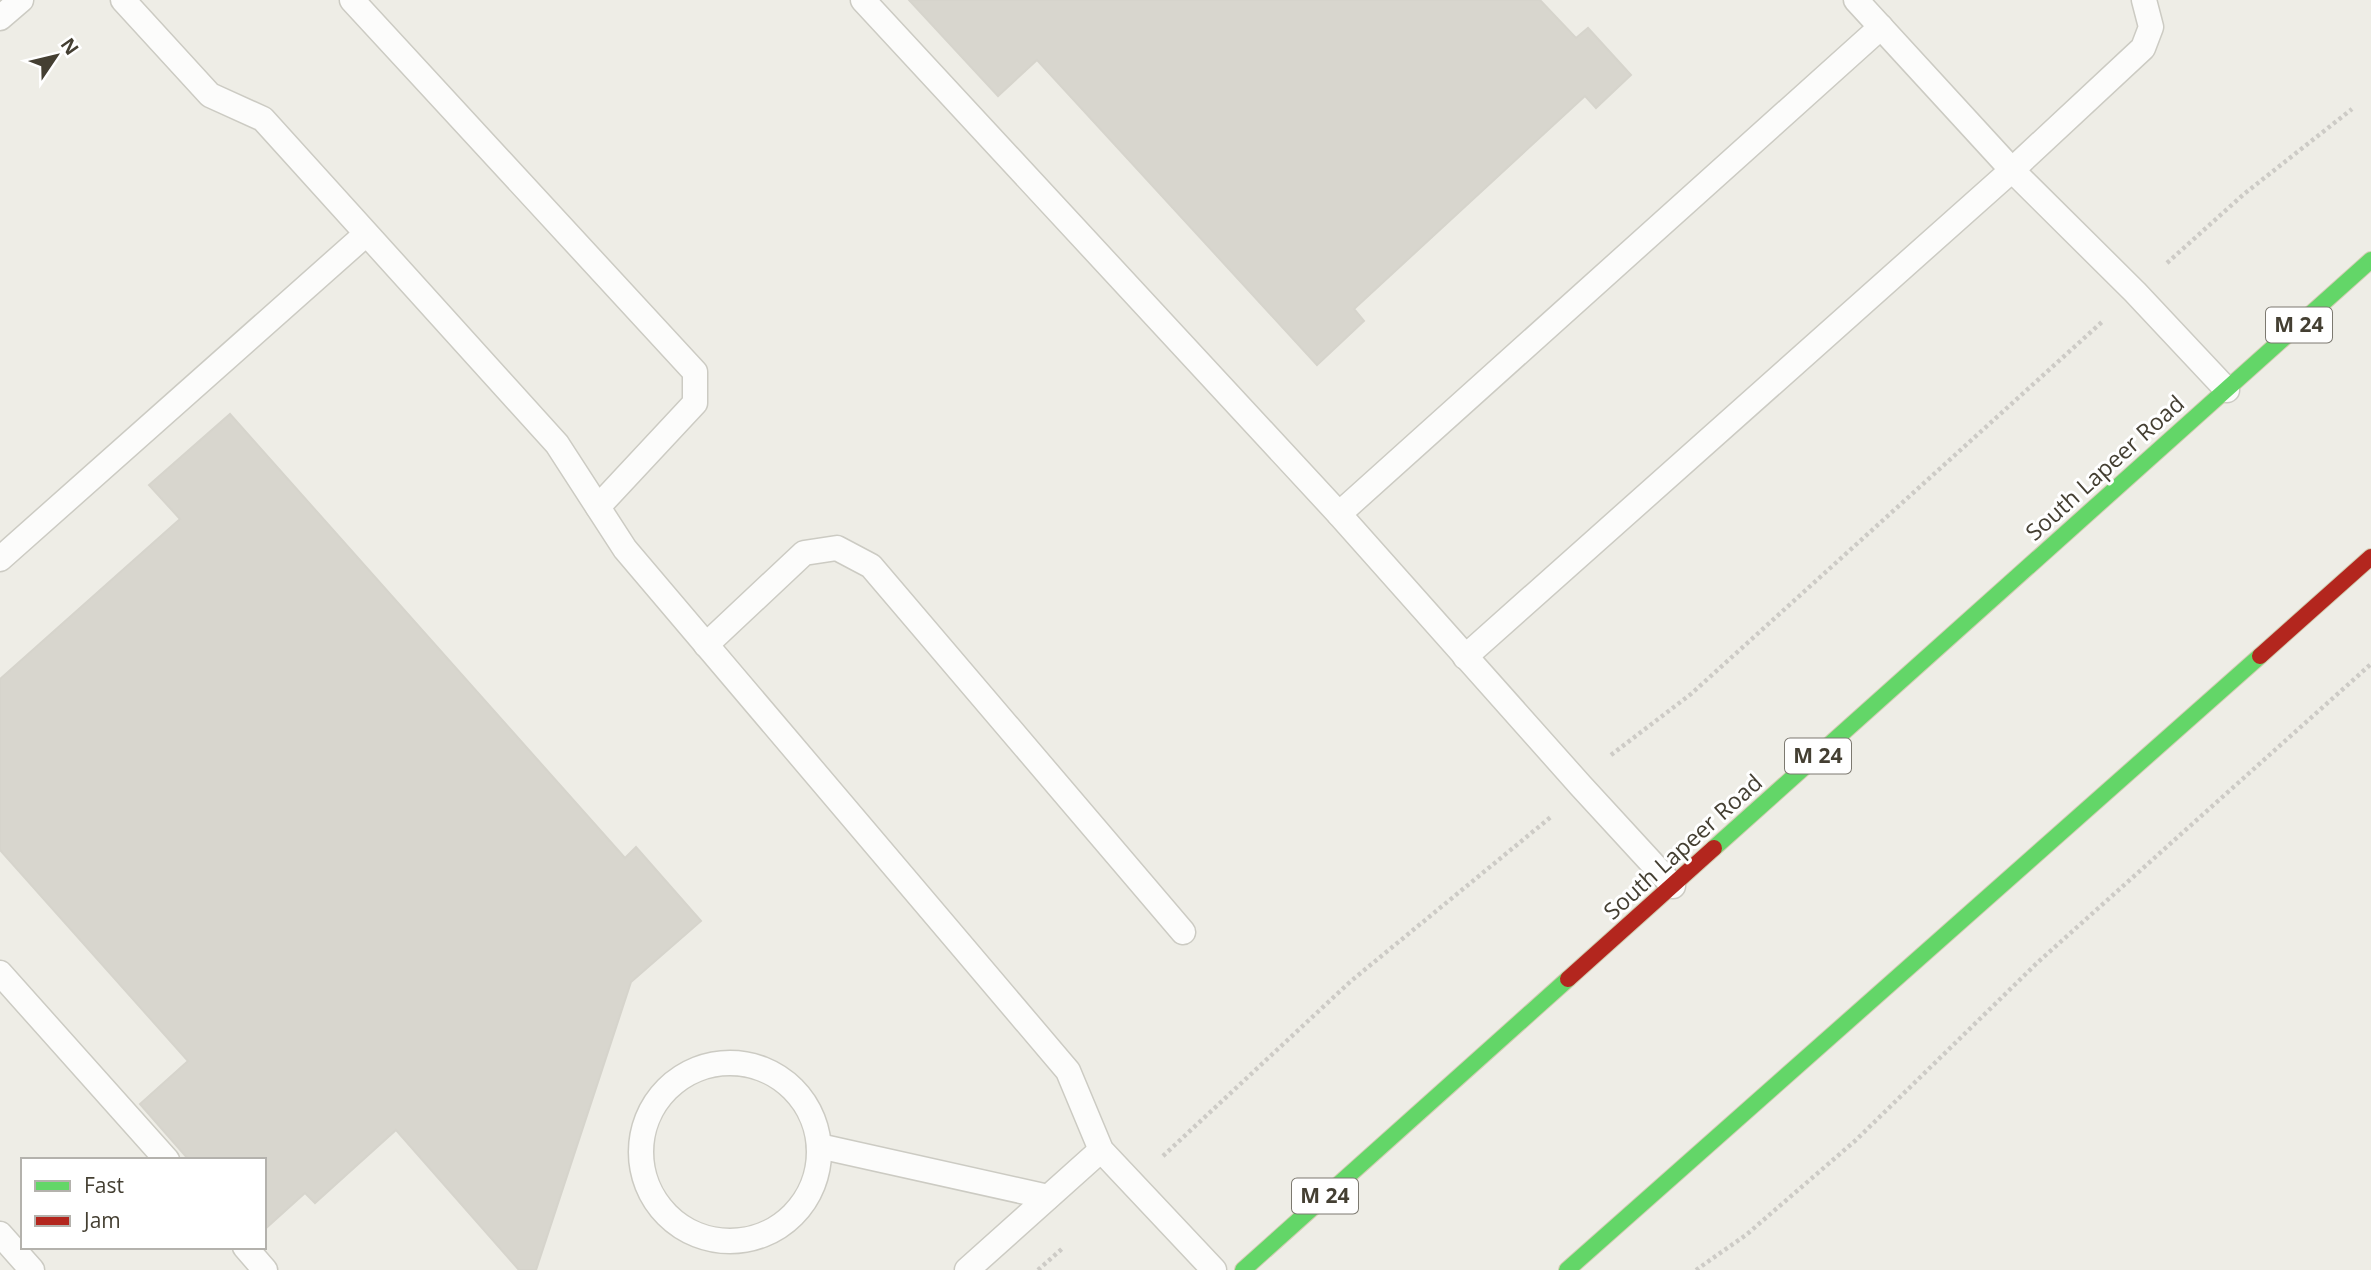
<svg xmlns="http://www.w3.org/2000/svg" width="2371" height="1270" font-family="'Open Sans',sans-serif">
<style>
.building{fill:#d8d6ce;stroke:#d6d4cc;stroke-width:2}
.lines{fill:none;stroke-linecap:round;stroke-linejoin:round}
.lane-casing{stroke:#cccbc3;stroke-width:27}
.fast-casing{stroke:#d2cdb2;stroke-width:18}
.jam-casing{stroke:#d2cdb2;stroke-width:18}
.path{stroke:#cdcbc6;stroke-width:4.5;stroke-dasharray:3.5 3.5;stroke-linecap:butt}
.lane{stroke:#fcfcfb;stroke-width:24}
.fast{stroke:#63d668;stroke-width:16}
.jam{stroke:#b3261e;stroke-width:16}
.labels{text-anchor:middle;stroke-width:6;stroke-linejoin:round;paint-order:stroke}
.shield{fill:#fff;stroke:#7c7970;stroke-width:2}
.shield-label{font-size:21px;font-weight:bold;fill:#443f32}
.street-label{font-size:23px;fill:#443f32;stroke:#fff}
</style>
<rect width="100%" height="100%" fill="#eeede6"/>
<g class="building">
<path d="M909,0H1540L1576,38L1588,28L1631,75L1596,108L1585,96L1354,309L1364,321L1317,365L1037,60L998,96Z"/>
<path d="M230,414L625,858L636,847L701,921L631,982L536,1270H519L396,1130L315,1203L305,1193L264,1230V1160H189L140,1104L188,1061L0,850V679L180,519L149,485Z"/>
</g>
<g class="lines">
<defs>
<g id="lane">
<path d="M123,0L210,95L263,119L557,444L625,549L1068,1071L1101,1150L1214,1270"/>
<path d="M352,0L695,372V403L598,507"/>
<path d="M863,0L1339,514L1581,786L1673,886"/>
<path d="M1856,0L2012,170L2135,292L2227,390"/>
<path d="M0,18L21,0"/>
<path d="M1339,514L1881,27"/>
<path d="M0,559L366,234"/>
<path d="M706,645L804,553L837,548L871,566L1183,932"/>
<path d="M1465,657L2012,170L2143,48L2151,27L2144,0"/>
<path d="M0,973L167,1160"/>
<circle cx="730" cy="1152" r="89"/>
<path d="M819,1146L1048,1197"/>
<path d="M0,1234L32,1270"/>
<path d="M245,1247L265,1270"/>
<path d="M967,1270L1101,1150"/>
</g>
<g id="fast">
<path d="M1714,848L2371,260"/>
<path d="M1243,1270L1568,979"/>
<path d="M1567,1270L2260,656"/>
</g>
<g id="jam">
<path d="M2260,656L2371,557"/>
<path d="M1568,979L1714,848"/>
</g>
</defs>
<use href="#lane" class="lane-casing"/>
<use href="#fast" class="fast-casing"/>
<use href="#jam" class="jam-casing"/>
<g class="path">
<path d="M2167,263L2244,194L2352,109"/>
<path d="M1611,755L1691,694L2103,321"/>
<path d="M1163,1156L1351,981L1552,816"/>
<path d="M1038,1270L1064,1247"/>
<path d="M1696,1270L1746,1235L1856,1140L2037,963L2371,664"/>
</g>
<use href="#lane" class="lane"/>
<use href="#fast" class="fast"/>
<use href="#jam" class="jam"/>
</g>
<g class="labels">
<g class="shield">
<rect x="2266" y="307.5" width="66" height="35" rx="5"/>
<rect x="1785" y="738.5" width="66" height="35" rx="5"/>
<rect x="1292" y="1178.5" width="66" height="35" rx="5"/>
</g>
<g class="shield-label">
<text x="2299" y="332">M 24</text>
<text x="1818" y="763">M 24</text>
<text x="1325" y="1203">M 24</text>
</g>
<g class="street-label">
<text transform="translate(2105 468) rotate(-42)" y="8">South Lapeer Road</text>
<text transform="translate(1683 847) rotate(-42)" y="8">South Lapeer Road</text>
</g>
</g>
<rect x="21" y="1158" width="245" height="91" fill="#ffffff" stroke="#b4b2ad" stroke-width="2"/>
<rect x="35" y="1181" width="35" height="10" fill="#63d668" stroke="#b4b2ad" stroke-width="2"/>
<text x="84" y="1193" font-size="21" fill="#443f32">Fast</text>
<rect x="35" y="1216" width="35" height="10" fill="#b3261e" stroke="#b4b2ad" stroke-width="2"/>
<text x="84" y="1228" font-size="21" fill="#443f32">Jam</text>
<g transform="translate(56 56) rotate(55)" stroke="#ffffff" stroke-width="5" paint-order="stroke">
<path d="M0-5L12 26L0 18L-12 26Z" fill="#443f32"/>
<text y="-10" font-size="19" font-weight="bold" text-anchor="middle" fill="#443f32">N</text>
</g>
</svg>
